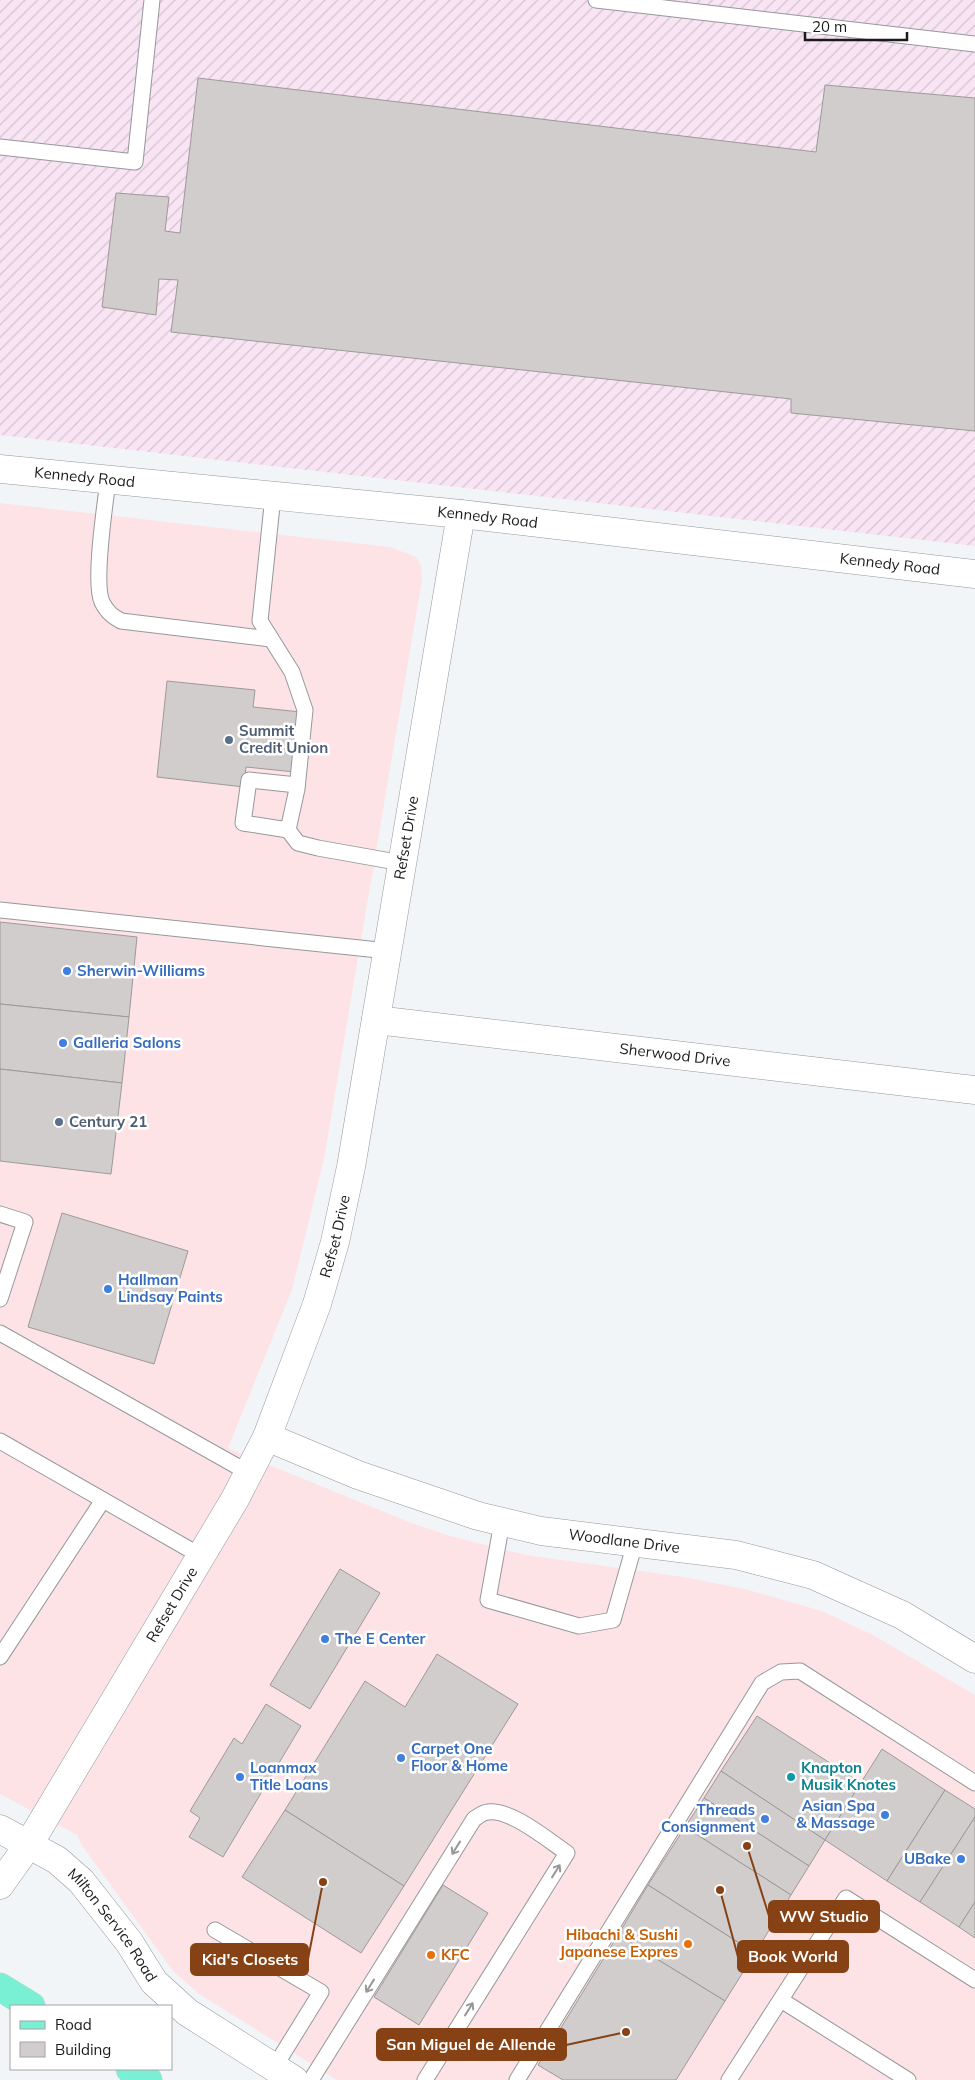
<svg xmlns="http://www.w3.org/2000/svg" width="975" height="2080" font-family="Mulish,sans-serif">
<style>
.commercial{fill:#fee3e6}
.industrial{fill:url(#industrial-furrows)}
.building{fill:#d2cdcd;stroke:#9e9999}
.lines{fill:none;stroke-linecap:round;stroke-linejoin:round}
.service-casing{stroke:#95989b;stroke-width:17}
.minor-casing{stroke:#95989b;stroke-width:29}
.tertiary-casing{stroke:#95989b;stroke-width:29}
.primary-casing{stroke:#d1d1d2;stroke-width:29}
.service{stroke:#fff;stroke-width:15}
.minor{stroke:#fff;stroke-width:28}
.tertiary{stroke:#fff;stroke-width:28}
.primary{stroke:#79f0d3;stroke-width:28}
.oneway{stroke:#989899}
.service-dot{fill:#5c6f8a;stroke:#fff;stroke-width:2}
.shop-dot{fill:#3f7fe0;stroke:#fff;stroke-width:2}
.culture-dot{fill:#0f9aa8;stroke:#fff;stroke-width:2}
.food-dot{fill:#e8710a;stroke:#fff;stroke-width:2}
.labels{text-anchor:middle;stroke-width:5;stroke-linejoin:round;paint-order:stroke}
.street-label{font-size:15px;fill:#1a1b1c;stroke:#fff}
.service-label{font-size:15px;font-weight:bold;fill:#4e5e75;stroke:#fff;text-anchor:start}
.shop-label{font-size:15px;font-weight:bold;fill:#366cbe;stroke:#fff;text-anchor:start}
.culture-label{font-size:15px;font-weight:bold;fill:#0d838f;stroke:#fff;text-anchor:start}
.food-label{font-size:15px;font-weight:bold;fill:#c56008;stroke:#fff;text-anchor:end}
.leader{fill:none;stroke:#864215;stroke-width:2}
.callout-dot{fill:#864215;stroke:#fff;stroke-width:2}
.callout{fill:#864215;stroke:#864215;stroke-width:2}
.callout-label{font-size:16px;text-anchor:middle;font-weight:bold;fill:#fff}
</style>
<defs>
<pattern id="industrial-furrows" width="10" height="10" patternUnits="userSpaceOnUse" patternTransform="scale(1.25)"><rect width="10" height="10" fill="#f8e4f3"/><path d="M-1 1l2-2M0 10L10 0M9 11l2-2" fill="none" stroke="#d4c3d0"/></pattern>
</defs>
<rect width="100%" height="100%" fill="#f2f5f8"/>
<path class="commercial" d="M0,503L390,547L416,557L421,566L422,580L324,1159L292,1290L228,1448L409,1522L450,1536L526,1555L684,1577L745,1589L822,1611L873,1635L975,1695V2080H337L199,1994L173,1971L83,1847L77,1835L0,1794Z"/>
<path class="industrial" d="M0,0H975V546L0,435Z"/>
<g class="building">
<path d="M198,78L816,152L825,85L975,98V431L791,413V399L171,332L178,280L159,279L156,315L102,307L116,193L169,197L165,231L180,233Z"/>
<path d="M167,681L255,690L253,707L301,712L295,772L246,767L244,787L157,777Z"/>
<path d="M0,922L137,937L129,1017L0,1004Z"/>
<path d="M0,1004L129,1017L122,1083L0,1069Z"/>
<path d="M0,1069L122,1083L111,1174L0,1161Z"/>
<path d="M62,1213L188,1251L154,1364L28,1327Z"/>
<path d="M340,1569L380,1593L310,1709L270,1685Z"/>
<path d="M437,1654L518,1704L404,1886L285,1810L365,1681L405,1707Z"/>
<path d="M266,1704L301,1726L223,1857L189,1837L200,1818L190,1811L234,1738L242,1744Z"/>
<path d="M757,1716L861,1783L825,1840L721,1771Z"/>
<path d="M882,1749L945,1790L887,1881L825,1840Z"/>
<path d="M721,1771L825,1840L809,1866L704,1798Z"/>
<path d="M945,1790L975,1809V1817L920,1902L887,1881Z"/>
<path d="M704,1798L809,1866L791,1895L685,1827Z"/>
<path d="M285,1810L404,1886L361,1953L242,1877Z"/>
<path d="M975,1817V1902L959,1927L920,1902Z"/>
<path d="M685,1827L791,1895L755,1953L648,1885Z"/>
<path d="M443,1885L488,1913L419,2025L374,1997Z"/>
<path d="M648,1885L755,1953L725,2001L618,1935Z"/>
<path d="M975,1902V1938L959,1927Z"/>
<path d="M618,1935L725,2001L676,2080H563L538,2065Z"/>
</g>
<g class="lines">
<defs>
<g id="service">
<path d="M596,0L975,44"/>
<path d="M0,147L135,162L152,0"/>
<path d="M108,480C105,506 93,582 102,602C107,612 112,616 121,621L271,639"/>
<path d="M273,496L260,621L292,672L305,710L297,789L288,830L298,843L318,848L402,863"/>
<path d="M288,830L243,823L249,780L297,785"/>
<path d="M0,910L388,951"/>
<path d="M0,1214L25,1222L0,1299"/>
<path d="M0,1333L249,1473"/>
<path d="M0,1441L201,1556"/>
<path d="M502,1522L488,1600L579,1626L613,1620L635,1543"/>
<path d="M0,1657L103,1500"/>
<path d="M215,1930L321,1992L274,2068"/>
<path d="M781,2000L908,2080"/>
<path d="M311,2080L474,1819C479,1816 483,1812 488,1812C511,1809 548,1840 567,1853L425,2080"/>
<path d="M517,2080L762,1683L781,1672L800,1671L975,1783"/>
<path d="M729,2080L846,1898L975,1980"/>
</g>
<g id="minor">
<path id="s1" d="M376,1020L975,1090"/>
<path id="s2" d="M267,1437L358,1475L478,1516L541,1531L736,1555L813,1575L902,1615L975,1659"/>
<path id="s3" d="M0,1829L57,1860L81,1881L129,1942L154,1982L187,2012L294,2080"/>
<path id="s4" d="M0,1885L29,1844L235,1499L267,1437L317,1304L335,1242L351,1167L461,514"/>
</g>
<g id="tertiary">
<path id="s5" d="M0,469L461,514L975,574"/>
</g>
<g id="primary">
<path d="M0,1987L31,2006"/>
<path d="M130,2069L148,2080"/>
</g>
</defs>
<use href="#service" class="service-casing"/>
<use href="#minor" class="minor-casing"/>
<use href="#tertiary" class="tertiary-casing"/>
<use href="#primary" class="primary-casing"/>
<use href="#service" class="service"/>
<use href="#minor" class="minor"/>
<use href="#tertiary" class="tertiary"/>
<use href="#primary" class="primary"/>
</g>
<defs><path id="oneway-shaft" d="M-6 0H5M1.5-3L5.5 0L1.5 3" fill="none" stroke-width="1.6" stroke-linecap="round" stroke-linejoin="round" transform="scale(1.25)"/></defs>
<g class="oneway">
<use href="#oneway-shaft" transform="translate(456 1848) rotate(122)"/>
<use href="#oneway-shaft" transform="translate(556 1871) rotate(-58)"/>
<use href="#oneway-shaft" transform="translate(370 1986) rotate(122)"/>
<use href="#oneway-shaft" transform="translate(469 2009) rotate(-58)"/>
</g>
<g class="service-dot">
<circle cx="229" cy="740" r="5"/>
<circle cx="59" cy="1122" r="5"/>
</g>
<g class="shop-dot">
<circle cx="67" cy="971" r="5"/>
<circle cx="63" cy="1043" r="5"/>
<circle cx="108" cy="1289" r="5"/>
<circle cx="325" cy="1639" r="5"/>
<circle cx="401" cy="1758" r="5"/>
<circle cx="240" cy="1777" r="5"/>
<circle cx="885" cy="1815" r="5"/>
<circle cx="765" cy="1819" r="5"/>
<circle cx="961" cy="1859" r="5"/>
</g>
<circle class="culture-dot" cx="791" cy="1777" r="5"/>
<g class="food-dot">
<circle cx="688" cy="1944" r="5"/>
<circle cx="431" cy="1955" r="5"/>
</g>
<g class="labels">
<g class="street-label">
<text dy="5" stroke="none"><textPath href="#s5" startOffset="85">Kennedy Road</textPath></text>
<text dy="5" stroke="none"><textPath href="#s5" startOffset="490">Kennedy Road</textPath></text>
<text dy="5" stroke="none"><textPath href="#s5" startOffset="895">Kennedy Road</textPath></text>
<text dy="5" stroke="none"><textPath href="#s4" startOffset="1139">Refset Drive</textPath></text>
<text dy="5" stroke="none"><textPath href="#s1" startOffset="301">Sherwood Drive</textPath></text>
<text dy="5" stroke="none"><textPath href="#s4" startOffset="734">Refset Drive</textPath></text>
<text dy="5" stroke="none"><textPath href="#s2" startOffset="374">Woodlane Drive</textPath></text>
<text dy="5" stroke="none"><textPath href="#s4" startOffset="329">Refset Drive</textPath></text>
<text dy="5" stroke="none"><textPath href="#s3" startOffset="151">Milton Service Road</textPath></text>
</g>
<g class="service-label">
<text x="239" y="736">Summit<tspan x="239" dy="17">Credit Union</tspan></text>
<text x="69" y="1127">Century 21</text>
</g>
<g class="shop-label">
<text x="77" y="976">Sherwin-Williams</text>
<text x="73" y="1048">Galleria Salons</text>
<text x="118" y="1285">Hallman<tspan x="118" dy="17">Lindsay Paints</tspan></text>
<text x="335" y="1644">The E Center</text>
<text x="411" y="1754">Carpet One<tspan x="411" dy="17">Floor &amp; Home</tspan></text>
<text x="250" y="1773">Loanmax<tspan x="250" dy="17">Title Loans</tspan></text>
<text x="875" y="1811" text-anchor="end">Asian Spa<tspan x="875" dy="17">&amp; Massage</tspan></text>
<text x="755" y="1815" text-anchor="end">Threads<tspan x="755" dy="17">Consignment</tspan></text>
<text x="951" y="1864" text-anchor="end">UBake</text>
</g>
<g class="culture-label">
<text x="801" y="1773">Knapton<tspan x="801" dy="17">Musik Knotes</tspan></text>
</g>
<g class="food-label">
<text x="678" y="1940">Hibachi &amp; Sushi<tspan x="678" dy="17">Japanese Expres</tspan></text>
<text x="441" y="1960" text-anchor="start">KFC</text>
</g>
</g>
<path class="leader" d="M747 1846L769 1916M720 1890L738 1957M323 1882L308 1959M626 2032L566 2045"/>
<g class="callout-dot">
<circle cx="747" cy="1846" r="5"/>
<circle cx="720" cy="1890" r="5"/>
<circle cx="323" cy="1882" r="5"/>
<circle cx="626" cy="2032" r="5"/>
</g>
<g class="callout">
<rect x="769" y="1901" width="110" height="31" rx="5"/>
<rect x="738" y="1941" width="110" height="31" rx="5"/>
<rect x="191" y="1944" width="117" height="31" rx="5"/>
<rect x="377" y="2029" width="189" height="31" rx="5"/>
</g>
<g class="callout-label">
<text x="824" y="1922">WW Studio</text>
<text x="793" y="1962">Book World</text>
<text x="250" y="1965">Kid's Closets</text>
<text x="471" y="2050">San Miguel de Allende</text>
</g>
<rect x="10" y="2005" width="162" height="65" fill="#ffffff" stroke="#a3a4a4"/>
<rect x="20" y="2021" width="25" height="8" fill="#79f0d3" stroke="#a3a4a4"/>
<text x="55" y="2030" font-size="15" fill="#1a1b1c">Road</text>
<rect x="20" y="2042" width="25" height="15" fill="#d2cdcd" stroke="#a3a4a4"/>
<text x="55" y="2055" font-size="15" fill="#1a1b1c">Building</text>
<path d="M805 32v8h102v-8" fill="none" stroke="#1a1b1c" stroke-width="2.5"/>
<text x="812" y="32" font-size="15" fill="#1a1b1c" stroke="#ffffff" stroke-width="4" paint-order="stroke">20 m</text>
</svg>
